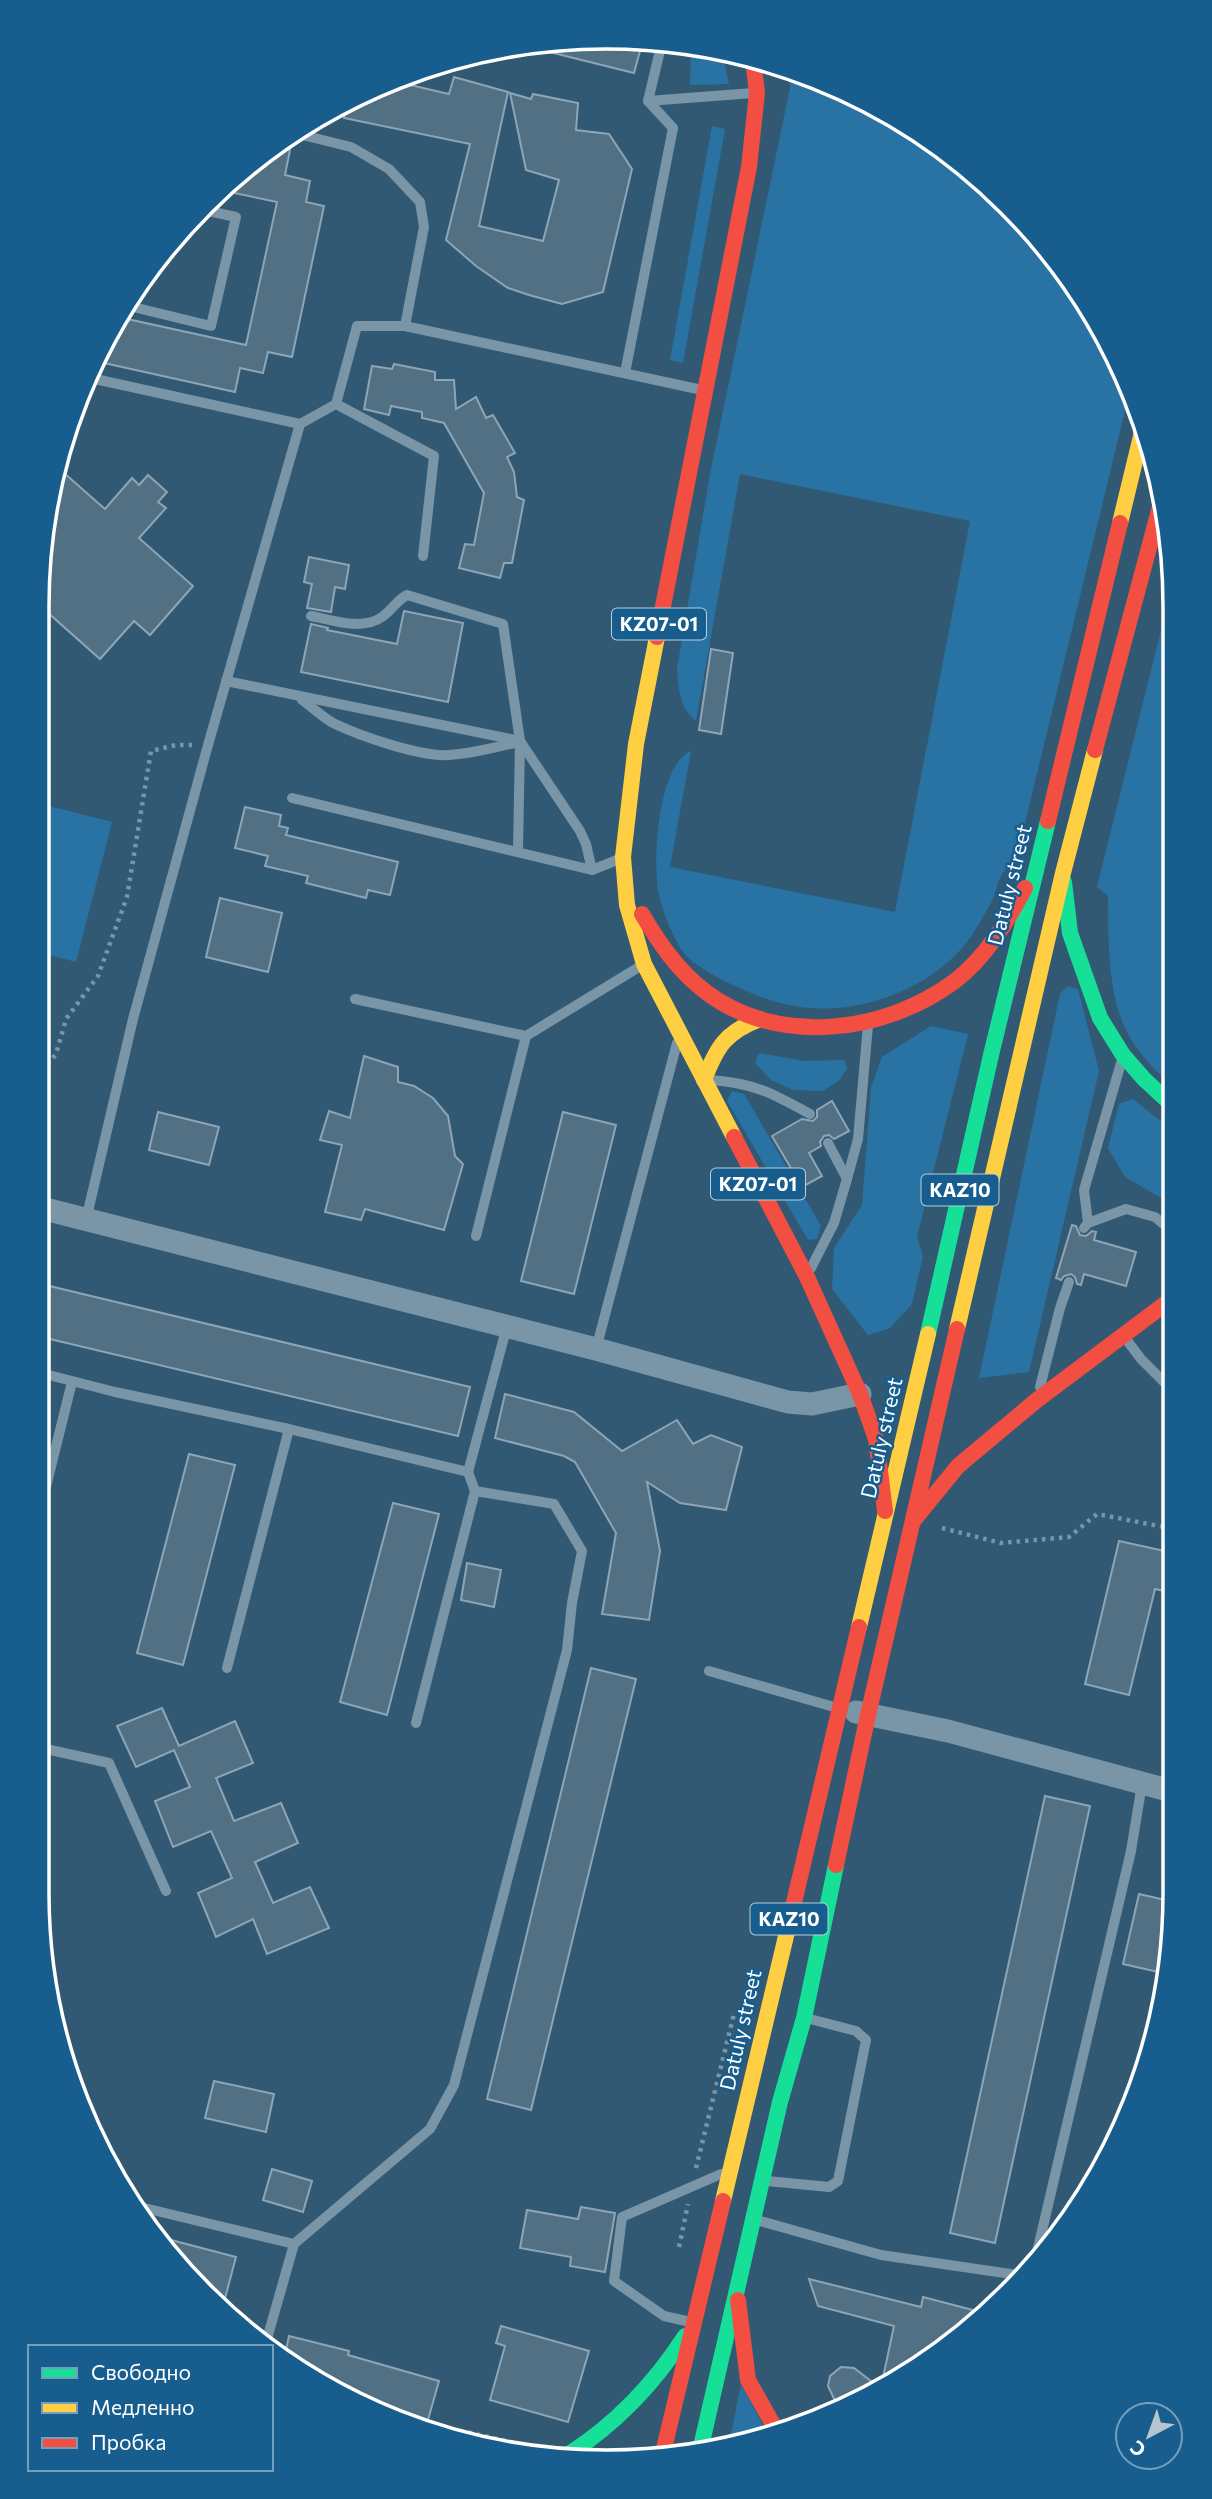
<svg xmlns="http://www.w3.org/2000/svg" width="1212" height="2499" font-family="Commissioner,sans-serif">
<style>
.green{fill:#2873a3}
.building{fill:#517084;stroke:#8ea5b5;stroke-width:2}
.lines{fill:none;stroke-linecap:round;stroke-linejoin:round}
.path{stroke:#7995a6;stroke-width:4.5;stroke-dasharray:3.5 5;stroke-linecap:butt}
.lane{stroke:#7995a6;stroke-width:10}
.street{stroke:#7995a6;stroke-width:23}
.fast{stroke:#16e098;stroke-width:16}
.slow{stroke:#ffcf43;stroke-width:16}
.jam{stroke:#f24e42;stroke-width:16}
.labels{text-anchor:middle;stroke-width:5;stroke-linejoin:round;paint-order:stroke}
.shield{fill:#175e8e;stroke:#b9cfdd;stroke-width:2}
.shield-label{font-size:19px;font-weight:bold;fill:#fff}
.street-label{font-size:21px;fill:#fff;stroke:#175e8e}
.rim{fill:none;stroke:#fff;stroke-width:3.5}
</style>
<rect width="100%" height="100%" fill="#325973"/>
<g class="green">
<path d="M691,45L722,49L729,84L690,85Z"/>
<path d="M789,69L824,80L952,154L1057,259L1131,386L1015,864C1010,867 1005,869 1003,873C997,882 996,893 991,903C985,914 978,925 972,935C931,995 841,1023 773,1001C748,993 694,970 681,949C670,931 662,910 658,889C653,859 658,764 691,751L670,867L895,912L970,521L740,474L696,721C679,707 679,690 677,669L710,474L790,88Z"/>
<path d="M712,126L725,129L683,363L670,360Z"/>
<path d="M1171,590L1172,1085C1153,1069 1134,1049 1124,1026C1108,990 1108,935 1108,896L1097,887Z"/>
<path d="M37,803L112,822L76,962L37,952Z"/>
<path d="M1068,986L1078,989L1099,1071L1029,1372L979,1378L1060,994Z"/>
<path d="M931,1026L968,1034L917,1237L923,1256L912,1304L890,1328L868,1335L832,1289L834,1248L862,1205L871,1088L882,1057Z"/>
<path d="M759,1053L804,1061L844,1060L847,1068L840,1080L823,1091L793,1090L771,1080L755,1063Z"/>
<path d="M732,1091L744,1094L821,1226L817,1239L808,1240L727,1101Z"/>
<path d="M1133,1099L1172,1130L1173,1205L1125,1177L1108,1148L1119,1104Z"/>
<path d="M741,2384L766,2431L731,2442L730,2439Z"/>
</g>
<g class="building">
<path d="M606,37L643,40L634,73L529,47V44Z"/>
<path d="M454,77L508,92L479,226L543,241L559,180L526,170L510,93L531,99L533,94L578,103L576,130L609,134L632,169L603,292L562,304L529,295L508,288L476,266L446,240L470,144L344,118L347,102L389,80L449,94Z"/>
<path d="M274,146L290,150L285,175L310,181L306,202L324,206L292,357L268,352L263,373L240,368L235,392L95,361L118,317L246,345L277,202L220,190Z"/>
<path d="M394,364L435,372V380H454L456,409L476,397L486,418L493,415L515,453L507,457L514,472L517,497L524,500L512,563H504L500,578L459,568L465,544L474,545L484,493L444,423L422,418V412L391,406L389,415L364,409L372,366L392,369Z"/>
<path d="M56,466L105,509L132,478L139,485L148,475L167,492L158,502L166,508L139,538L193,586L150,635L134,621L100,659L37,603L48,495Z"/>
<path d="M309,557L349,565L345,589L335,587L331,612L307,608L312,584L304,582Z"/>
<path d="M404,611L463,623L448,702L301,672L311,624L328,628L327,630L397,644Z"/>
<path d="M711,649L733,653L721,734L699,730Z"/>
<path d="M245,807L281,815L279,826L288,828L286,835L398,862L390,895L368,890L366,898L306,883L308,876L265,866L268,856L235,848Z"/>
<path d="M220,898L282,913L268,972L206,957Z"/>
<path d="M364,1056L398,1067V1082L414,1086L433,1098L448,1116L455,1156L463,1164L444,1230L365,1209L361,1220L325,1212L342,1145L320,1140L329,1111L350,1118Z"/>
<path d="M832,1101L849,1131L834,1139L829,1135L824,1136L820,1142L821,1146L809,1153L822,1176L802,1187L772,1136L802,1119L813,1121L817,1117V1110Z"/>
<path d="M158,1112L219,1127L209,1165L149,1150Z"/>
<path d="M563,1112L616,1125L574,1294L521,1281Z"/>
<path d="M1072,1225L1076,1226L1080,1235L1086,1236L1092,1231L1096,1232L1094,1240L1136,1252L1126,1286L1084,1274L1081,1285L1077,1284L1075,1277L1071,1274L1064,1276L1061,1280L1056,1278Z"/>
<path d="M37,1283L470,1387L458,1436L37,1336Z"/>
<path d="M505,1394L574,1412L622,1451L677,1420L693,1444L711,1435L742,1447L726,1510L680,1503L647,1482L660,1551L649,1620L602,1614L616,1533L575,1462L564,1456L495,1438Z"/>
<path d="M189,1454L235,1465L183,1665L137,1653Z"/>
<path d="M393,1503L439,1514L387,1715L340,1702Z"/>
<path d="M1119,1541L1174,1553V1593L1155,1589L1129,1695L1085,1684Z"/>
<path d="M467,1563L501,1570L494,1607L461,1600Z"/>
<path d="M591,1668L636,1679L531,2110L487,2099Z"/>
<path d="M162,1708L179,1746L235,1721L253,1763L216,1778L234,1821L281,1803L298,1843L255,1862L273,1903L310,1887L329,1928L267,1954L253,1919L216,1937L198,1893L232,1878L211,1831L173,1847L155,1801L190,1787L174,1750L136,1767L117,1726Z"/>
<path d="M1045,1796L1090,1806L995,2243L950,2233Z"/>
<path d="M1139,1894L1174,1902L1167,1974L1123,1964Z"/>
<path d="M214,2081L274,2094L266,2132L205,2118Z"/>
<path d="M272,2169L312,2181L303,2212L263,2200Z"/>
<path d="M581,2207L615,2213L605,2272L570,2266L571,2257L520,2248L527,2210L578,2219Z"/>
<path d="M152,2235L236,2257L224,2302L210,2299Z"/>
<path d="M809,2279L921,2307L923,2297L984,2313L881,2387L894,2326L818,2306Z"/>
<path d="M501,2326L589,2351L568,2422L490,2400L505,2346L496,2343Z"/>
<path d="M289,2336L349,2351L348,2355L439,2381L428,2420L368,2404L343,2394L344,2389L315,2382L284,2359Z"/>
<path d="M841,2367L854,2368L880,2388L862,2400L837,2405L828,2386L830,2376Z"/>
</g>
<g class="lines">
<g class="path">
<path d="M37,1078L56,1054L66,1019L98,976L127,897L151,751L176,745H193"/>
<path d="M942,1528L1001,1543L1069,1537L1097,1514L1174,1529"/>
<path d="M696,2168L734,2014"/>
<path d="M679,2247L688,2204"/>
<path d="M241,2328L253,2331"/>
<path d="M452,2435L467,2432L546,2450"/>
</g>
<g class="lane">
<path d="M662,42L648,101L753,93"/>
<path d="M290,132L351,147L389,169L420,202L424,227L405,326"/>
<path d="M125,305L211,326L236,217L199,209"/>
<path d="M625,373L673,128L648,101"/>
<path d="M86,377L300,424L336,404"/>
<path d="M423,556L434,456L336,404L357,326H405L702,390"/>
<path d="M311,616C333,620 362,631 382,617C392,610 396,601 407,595L503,624L520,741L518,851"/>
<path d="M226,681L520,741L580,831L586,844L592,870"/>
<path d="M302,700C312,707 322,717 333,723C360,736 420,757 449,755C471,754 492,748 514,743"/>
<path d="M292,798L592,870L617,860"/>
<path d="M355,999L526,1036L639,967"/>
<path d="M710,1080C754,1083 772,1093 810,1114"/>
<path d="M847,1179L858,1139L868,1025"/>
<path d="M86,1220L133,1019L208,745L300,424"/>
<path d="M1088,1223L1126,1209L1155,1217L1173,1232"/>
<path d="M1084,1228L1088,1223L1084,1190L1121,1063"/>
<path d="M476,1236L526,1036"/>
<path d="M811,1268L834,1223L847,1179L828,1143"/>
<path d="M1126,1339L1141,1359L1173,1391"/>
<path d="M596,1349L677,1043"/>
<path d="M37,1372L115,1392L289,1429L468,1472L507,1326"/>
<path d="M1040,1387L1060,1308L1069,1282"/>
<path d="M37,1523L72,1382"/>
<path d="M227,1668L289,1429"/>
<path d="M709,1671L834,1707"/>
<path d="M416,1723L475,1491L468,1472"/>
<path d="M37,1747L109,1763L166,1891"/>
<path d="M767,2181L829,2187L838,2181L866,2040L856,2031L810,2019"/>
<path d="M136,2206L294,2244"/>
<path d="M760,2221L881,2255L1025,2276"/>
<path d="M1034,2265L1131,1851L1142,1784"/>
<path d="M686,2321L664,2316L614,2281L622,2217L721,2174"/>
<path d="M265,2346L294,2244L430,2129L454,2085L567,1650L572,1603L582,1551L554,1504L475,1491"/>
</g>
<g class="street">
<path d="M37,1207L596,1349L788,1402L812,1404L860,1394"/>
<path d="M856,1712L948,1731L1175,1792"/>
</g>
<g class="fast">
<path d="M1064,882L1070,933L1100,1018L1123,1055L1144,1079L1172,1105"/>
<path d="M928,1334L991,1055L1048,821"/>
<path d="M700,2451L780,2102L804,2018L836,1865"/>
<path d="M569,2454C617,2423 654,2384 685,2336"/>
</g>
<g class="slow">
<path d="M1120,523L1143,428"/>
<path d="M657,637L636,744L623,857L627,905L644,964L734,1137"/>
<path d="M704,1080C717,1046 726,1032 760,1019"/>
<path d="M957,1329L1063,873L1095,750"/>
<path d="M859,1627L928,1334"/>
<path d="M723,2201L791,1915"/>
</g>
<g class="jam">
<path d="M657,637L749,167L757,93L753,58"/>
<path d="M1095,750L1162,499"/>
<path d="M1048,821L1120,523"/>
<path d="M642,914C659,943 678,971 706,992C778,1047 885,1033 955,981C986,957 1007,922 1025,888"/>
<path d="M734,1137L807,1277L860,1394L876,1439L885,1511"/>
<path d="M914,1520L958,1466L1037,1400L1173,1298"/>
<path d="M836,1865L868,1715L957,1329"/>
<path d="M791,1915L859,1627"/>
<path d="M738,2300L748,2380L775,2428"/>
<path d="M662,2457L723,2201"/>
</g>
</g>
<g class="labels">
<g class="shield">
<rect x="612" y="608.5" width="94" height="31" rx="5"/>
<rect x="711" y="1168.5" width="94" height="31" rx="5"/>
<rect x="921.5" y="1174.5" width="77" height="31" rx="5"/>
<rect x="750.5" y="1903.5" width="77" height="31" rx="5"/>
</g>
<g class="shield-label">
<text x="659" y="631">KZ07-01</text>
<text x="758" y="1191">KZ07-01</text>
<text x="960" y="1197">KAZ10</text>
<text x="789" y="1926">KAZ10</text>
</g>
<g class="street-label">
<text transform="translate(1010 885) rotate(-76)" y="7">Datuly street</text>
<text transform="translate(882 1438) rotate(-77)" y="7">Datuly street</text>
<text transform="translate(741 2030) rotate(-77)" y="7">Datuly street</text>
</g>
</g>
<path d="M0 0H1212V2499H0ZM606 49H606A557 557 0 0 1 1163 606V1893A557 557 0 0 1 606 2450H606A557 557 0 0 1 49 1893V606A557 557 0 0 1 606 49Z" fill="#175e8e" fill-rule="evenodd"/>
<path class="rim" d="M606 49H606A557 557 0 0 1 1163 606V1893A557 557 0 0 1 606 2450H606A557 557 0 0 1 49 1893V606A557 557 0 0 1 606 49Z"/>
<rect x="28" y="2345" width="245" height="126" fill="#175e8e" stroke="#749ebb" stroke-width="2"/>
<rect x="42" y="2368" width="35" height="10" fill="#16e098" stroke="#749ebb" stroke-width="2"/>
<text x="91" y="2380" font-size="21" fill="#ffffff">Свободно</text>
<rect x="42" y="2403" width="35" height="10" fill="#ffcf43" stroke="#749ebb" stroke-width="2"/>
<text x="91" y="2415" font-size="21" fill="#ffffff">Медленно</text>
<rect x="42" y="2438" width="35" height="10" fill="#f24e42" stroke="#749ebb" stroke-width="2"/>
<text x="91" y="2450" font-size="21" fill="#ffffff">Пробка</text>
<g transform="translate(1149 2436) rotate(221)"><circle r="33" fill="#175e8e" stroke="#749ebb" stroke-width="2"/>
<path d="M0-5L12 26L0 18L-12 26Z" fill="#b7c5ce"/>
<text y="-10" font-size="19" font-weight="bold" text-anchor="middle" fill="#ffffff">С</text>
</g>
</svg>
